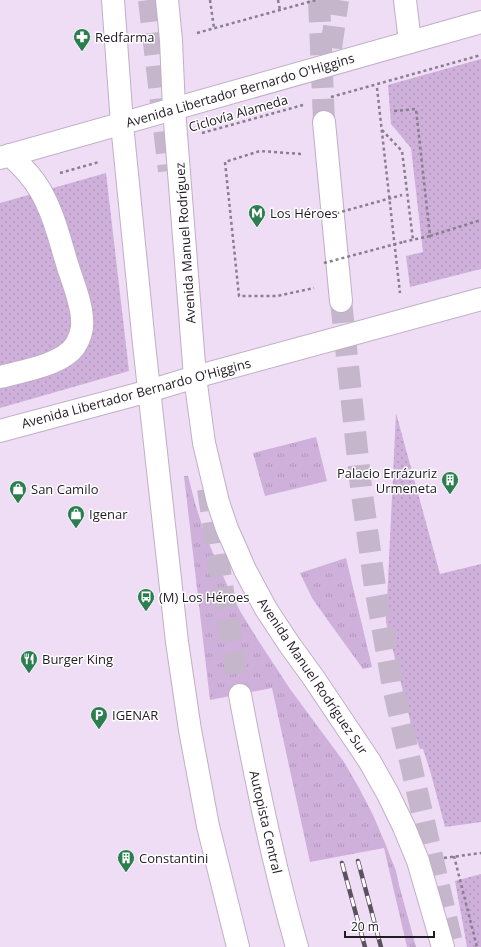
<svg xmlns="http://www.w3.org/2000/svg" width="481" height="947" font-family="'Open Sans',sans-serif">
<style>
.grass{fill:url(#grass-tufts)}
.park{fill:url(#park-dots)}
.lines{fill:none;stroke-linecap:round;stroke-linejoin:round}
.motorway-tunnel{stroke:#c6b6cc;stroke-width:22;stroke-dasharray:22 11;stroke-linecap:butt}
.primary-casing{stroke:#c0afc6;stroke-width:24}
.motorway-casing{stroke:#c0afc6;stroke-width:24}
.path{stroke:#897d8e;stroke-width:2.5;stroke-dasharray:3 3;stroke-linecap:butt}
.primary{stroke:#fff;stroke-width:22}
.motorway{stroke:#fff;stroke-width:22}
.rail-casing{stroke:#5b515f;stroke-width:4.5}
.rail{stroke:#fff;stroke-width:3;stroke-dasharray:9;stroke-linecap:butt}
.path-bridge{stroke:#897d8e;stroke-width:2.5;stroke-dasharray:3 3;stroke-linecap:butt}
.labels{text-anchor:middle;stroke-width:3;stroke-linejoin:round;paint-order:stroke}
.poi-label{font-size:13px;fill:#201a23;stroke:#fff;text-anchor:start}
.street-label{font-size:13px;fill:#201a23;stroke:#fff}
</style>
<defs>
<pattern id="grass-tufts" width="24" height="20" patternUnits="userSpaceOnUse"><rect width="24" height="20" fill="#ceb0da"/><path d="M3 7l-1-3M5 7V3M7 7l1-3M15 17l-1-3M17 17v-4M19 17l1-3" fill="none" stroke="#b197bb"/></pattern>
<pattern id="park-dots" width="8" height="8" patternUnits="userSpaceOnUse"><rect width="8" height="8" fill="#ceb0da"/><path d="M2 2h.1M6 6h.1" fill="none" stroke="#b197bb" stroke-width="1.8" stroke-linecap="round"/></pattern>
</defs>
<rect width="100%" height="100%" fill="#efddf6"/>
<g class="grass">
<path d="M316,437L327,481L265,496L253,453Z"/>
<path d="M184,476H188L195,503L204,532L227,585L240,611L256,637L290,689L344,762L359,788L373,815L385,843L396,871L399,885L416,947H407L384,848L310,862L272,688L210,700Z"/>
<path d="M346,558L372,667L363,669L329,622L312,598L300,573Z"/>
</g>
<g class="park">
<path d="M481,59V269L410,287L406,256L423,252L411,148L391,124L388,85Z"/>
<path d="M106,173L129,371L0,408V203Z"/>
<path d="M396,413L440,574L481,564V822L445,827L431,774L423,749H420L412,728L386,622Z"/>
<path d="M481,874V947H467L455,881Z"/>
</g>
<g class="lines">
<g class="motorway-tunnel">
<path d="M149,0L169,171"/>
<path d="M319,0L324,122"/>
<path d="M331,48L338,0"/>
<path d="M341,301L361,487L375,587L393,687L453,947"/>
<path d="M208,489L225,605L240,695"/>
</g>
<defs>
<g id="primary">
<path d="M113,0L122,124L144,344L177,642L190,730L208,826L238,947"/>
<path d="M167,0L171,40L174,109L195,377L204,443L218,502L227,529L236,549L245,570L266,609L289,644L313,677L370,762L388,794L404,827L418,861L443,947"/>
<path d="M405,0L410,42"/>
<path d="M0,158C160,113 320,66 481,22"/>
<path d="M0,377C22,371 62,365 75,346C80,338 83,329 82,320C82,305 73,282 68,267C60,241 54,214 40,190C32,176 22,166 10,155"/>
<path d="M0,431L149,391L195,377L481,299"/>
</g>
<g id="motorway">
<path d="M324,122L341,301"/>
<path d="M240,695C256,780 273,864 297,947"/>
</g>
</defs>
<use href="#primary" class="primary-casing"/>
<use href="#motorway" class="motorway-casing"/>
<g class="path">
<path d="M210,0L214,28"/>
<path d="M278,0L280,10"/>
<path d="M197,33L316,0"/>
<path d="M377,88L400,293"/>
<path d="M331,97L481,55"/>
<path d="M394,111L416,109L430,236L403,242"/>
<path d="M382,130L402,151L413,240"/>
<path d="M202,133L303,105"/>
<path d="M301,154L260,151L225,162L239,296H277L314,288"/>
<path d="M60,173L99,162"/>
<path d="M430,236L481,220"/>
<path d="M454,856L477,947"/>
<path d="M444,858L481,853"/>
</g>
<use href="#primary" class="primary"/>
<use href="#motorway" class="motorway"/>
<defs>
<g id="rail">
<path d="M358,861L381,947"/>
<path d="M342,863L365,947"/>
</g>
</defs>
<use href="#rail" class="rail-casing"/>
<use href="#rail" class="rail"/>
<g class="path-bridge">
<path d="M319,218L402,195"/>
<path d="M324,263L403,242"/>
</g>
</g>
<defs>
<symbol id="pharmacy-pin" viewBox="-11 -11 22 30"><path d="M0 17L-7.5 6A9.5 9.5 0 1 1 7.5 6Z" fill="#2c7e50" stroke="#fff"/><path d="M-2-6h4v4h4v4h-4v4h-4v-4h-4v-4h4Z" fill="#fff"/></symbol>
<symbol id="metro-pin" viewBox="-11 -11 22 30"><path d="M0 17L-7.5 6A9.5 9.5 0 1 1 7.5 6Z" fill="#2c7e50" stroke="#fff"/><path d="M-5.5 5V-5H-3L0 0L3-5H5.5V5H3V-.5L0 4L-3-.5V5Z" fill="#fff"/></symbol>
<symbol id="building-pin" viewBox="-11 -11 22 30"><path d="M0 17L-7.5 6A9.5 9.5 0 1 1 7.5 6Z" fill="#2c7e50" stroke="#fff"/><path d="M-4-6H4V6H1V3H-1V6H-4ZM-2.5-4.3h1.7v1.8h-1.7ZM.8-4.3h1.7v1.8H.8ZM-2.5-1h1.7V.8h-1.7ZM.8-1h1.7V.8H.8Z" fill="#fff"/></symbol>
<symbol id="shop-pin" viewBox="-11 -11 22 30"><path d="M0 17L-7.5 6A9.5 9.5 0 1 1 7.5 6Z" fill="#2c7e50" stroke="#fff"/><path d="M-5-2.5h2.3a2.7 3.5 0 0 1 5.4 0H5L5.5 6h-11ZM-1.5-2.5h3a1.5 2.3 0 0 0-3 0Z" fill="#fff"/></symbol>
<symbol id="bus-pin" viewBox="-11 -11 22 30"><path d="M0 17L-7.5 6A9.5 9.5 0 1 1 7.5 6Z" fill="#2c7e50" stroke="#fff"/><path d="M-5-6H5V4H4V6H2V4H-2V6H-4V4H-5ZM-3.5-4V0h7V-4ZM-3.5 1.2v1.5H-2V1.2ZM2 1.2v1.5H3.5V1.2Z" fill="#fff"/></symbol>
<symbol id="restaurant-pin" viewBox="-11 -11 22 30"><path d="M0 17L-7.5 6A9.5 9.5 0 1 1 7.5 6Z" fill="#2c7e50" stroke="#fff"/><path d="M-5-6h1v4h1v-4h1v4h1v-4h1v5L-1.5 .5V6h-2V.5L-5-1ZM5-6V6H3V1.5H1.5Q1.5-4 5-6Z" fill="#fff"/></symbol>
<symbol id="parking-pin" viewBox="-11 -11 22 30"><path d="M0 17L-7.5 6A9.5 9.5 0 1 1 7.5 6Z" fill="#2c7e50" stroke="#fff"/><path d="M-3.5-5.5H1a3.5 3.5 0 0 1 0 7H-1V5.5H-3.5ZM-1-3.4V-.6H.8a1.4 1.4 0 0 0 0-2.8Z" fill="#fff"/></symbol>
</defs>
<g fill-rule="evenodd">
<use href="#pharmacy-pin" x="72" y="27" width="20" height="27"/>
<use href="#metro-pin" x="247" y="203" width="20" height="27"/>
<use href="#building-pin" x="440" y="470" width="20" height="27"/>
<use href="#shop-pin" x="8" y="479" width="20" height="27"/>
<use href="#shop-pin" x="66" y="504" width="20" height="27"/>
<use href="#bus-pin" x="136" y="587" width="20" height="27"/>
<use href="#restaurant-pin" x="19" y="649" width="20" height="27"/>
<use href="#parking-pin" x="89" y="705" width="20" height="27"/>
<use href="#building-pin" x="116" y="848" width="20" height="27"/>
</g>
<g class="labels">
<g class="poi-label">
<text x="95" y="42">Redfarma</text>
<text x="270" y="218">Los Héroes</text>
<text x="437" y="478" text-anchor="end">Palacio Errázuriz<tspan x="437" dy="15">Urmeneta</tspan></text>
<text x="31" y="494">San Camilo</text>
<text x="89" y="519">Igenar</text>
<text x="159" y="602">(M) Los Héroes</text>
<text x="42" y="664">Burger King</text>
<text x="112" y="720">IGENAR</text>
<text x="139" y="863">Constantini</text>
</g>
<g class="street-label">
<text transform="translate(240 90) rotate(-16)" y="5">Avenida Libertador Bernardo O'Higgins</text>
<text transform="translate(238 113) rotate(-16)" y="5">Ciclovía Alameda</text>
<text transform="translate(185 243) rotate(-94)" y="5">Avenida Manuel Rodríguez</text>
<text transform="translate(136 393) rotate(-15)" y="5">Avenida Libertador Bernardo O'Higgins</text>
<text transform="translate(313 676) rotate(56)" y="5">Avenida Manuel Rodríguez Sur</text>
<text transform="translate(266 822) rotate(77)" y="5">Autopista Central</text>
</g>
</g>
<path d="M345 931v6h89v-6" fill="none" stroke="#201a23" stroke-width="2"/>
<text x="351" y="931" font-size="12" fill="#201a23" stroke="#ffffff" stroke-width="3" paint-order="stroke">20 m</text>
</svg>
